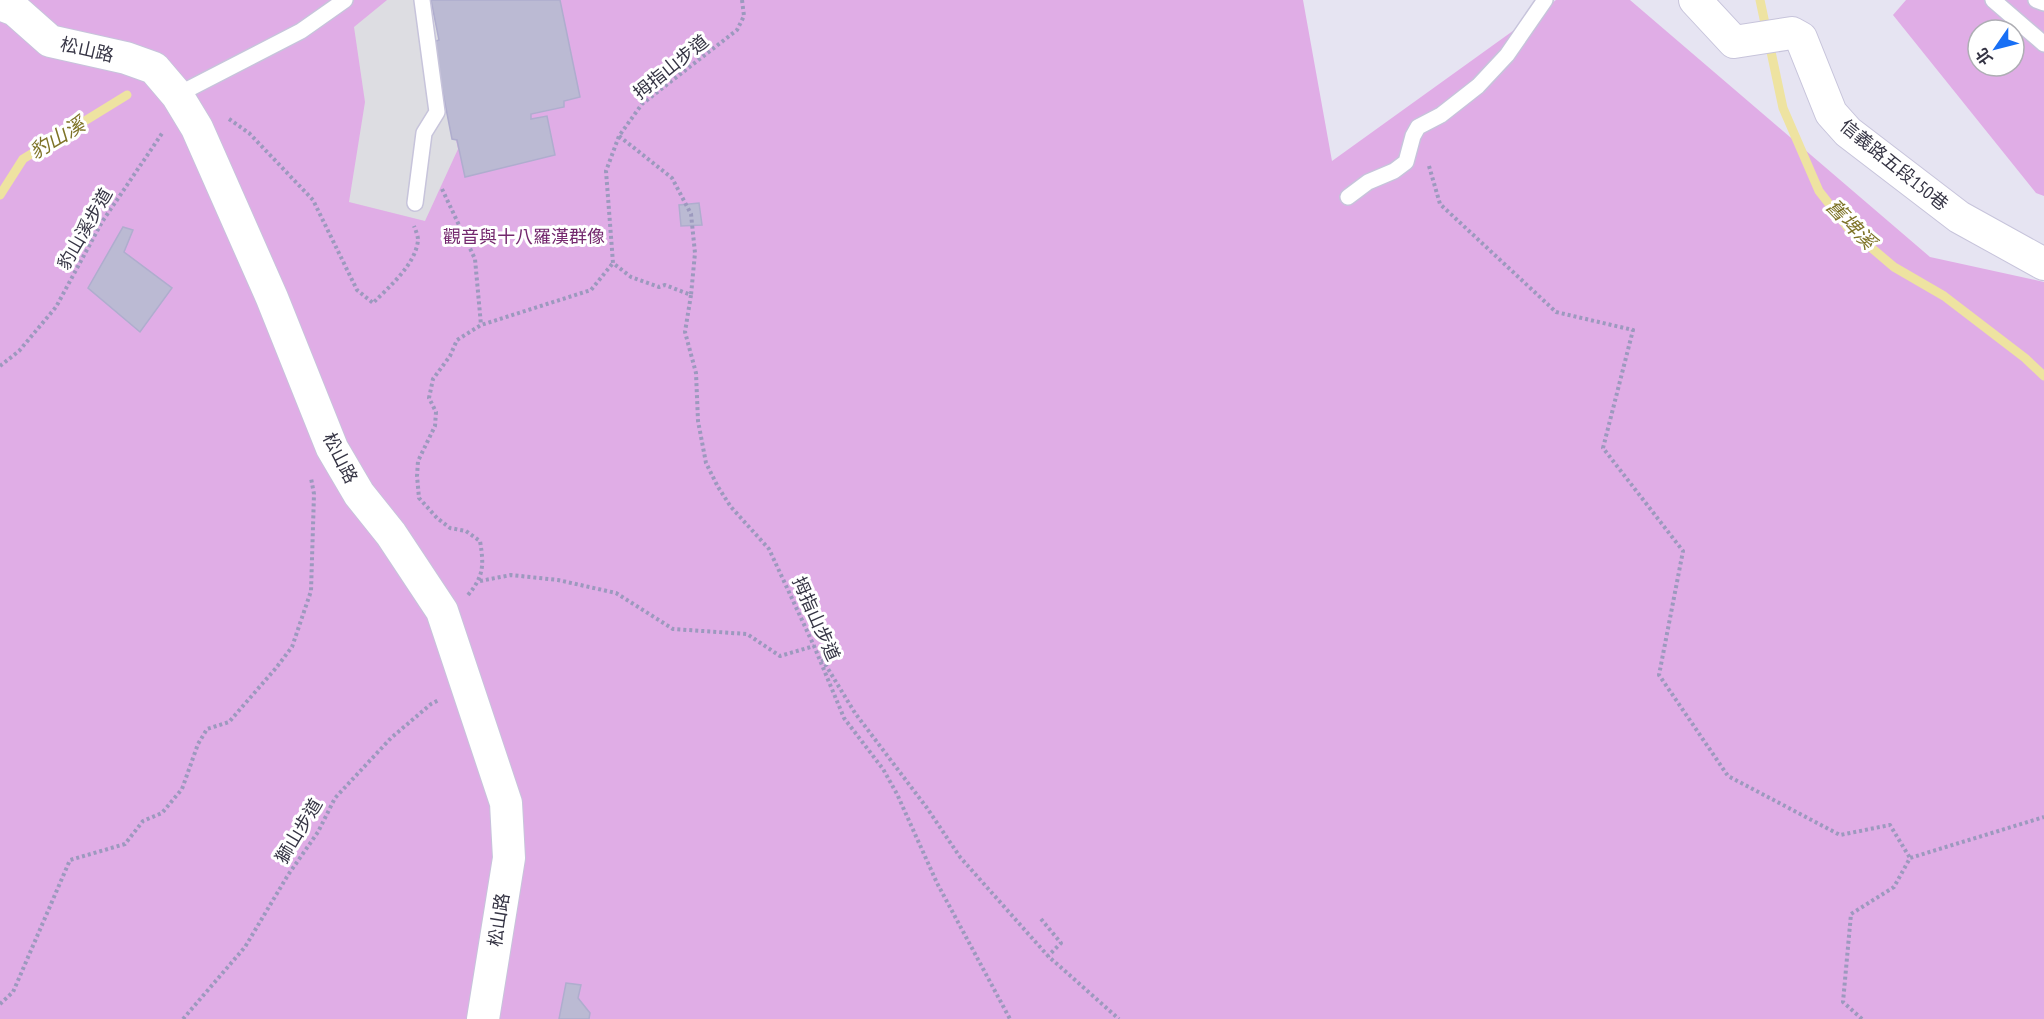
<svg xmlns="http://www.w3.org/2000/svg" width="2044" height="1019" font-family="'PT Sans Narrow','Noto Sans TC',sans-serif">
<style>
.green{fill:#e0ade6;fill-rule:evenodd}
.parking{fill:#dddde2}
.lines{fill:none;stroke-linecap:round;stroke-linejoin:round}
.stream{stroke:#eee3a1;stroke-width:9}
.building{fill:#bbbad3;stroke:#afadce;stroke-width:1.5}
.lane-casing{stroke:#c7c4db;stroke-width:18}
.street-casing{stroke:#c7c4db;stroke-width:34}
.path{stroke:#9c99be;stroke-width:4;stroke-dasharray:3 3;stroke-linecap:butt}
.lane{stroke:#fff;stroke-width:15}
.street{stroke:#fff;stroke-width:32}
.labels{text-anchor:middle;stroke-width:6;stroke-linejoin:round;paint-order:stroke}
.street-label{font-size:18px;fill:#353444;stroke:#fff}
.park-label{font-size:18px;fill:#74296e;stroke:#fff}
.water-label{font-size:20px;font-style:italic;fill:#7e7327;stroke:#fff}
</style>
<rect width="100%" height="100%" fill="#e6e4f2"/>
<g class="green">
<path d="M0,0H1303L1332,161L1556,0H1630L1930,257L2044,282V1019H0Z"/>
<path d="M1906,0H2044V196L2036,193L1893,15ZM1978,30H2014V66H1978Z"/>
</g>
<path class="parking" d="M387,0H431L439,40L434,42L458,149L425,221L349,202L365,102L354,27Z"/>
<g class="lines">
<g class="stream">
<path d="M1760,0L1783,108L1819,191L1848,228L1894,267L1944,296L2025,358L2044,376"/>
<path d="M0,195L23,159L127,95"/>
</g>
</g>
<g class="building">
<path d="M431,0H560L580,97L564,101V107L531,114V119L547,116L555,155L465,177L457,140L452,139L433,42L439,40Z"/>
<path d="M699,203L702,225L681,226L679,205Z"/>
<path d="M123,227L133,230L124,252L172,288L140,332L88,288Z"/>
<path d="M566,983L581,985L578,998L590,1013L589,1019H559Z"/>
</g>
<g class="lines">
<defs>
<g id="lane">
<path d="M1993,0L2044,44"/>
<path d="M2036,0L2044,3"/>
<path d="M177,95L301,31L345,0"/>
<path d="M1348,197L1368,182L1394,171L1406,162L1413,136L1418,127L1441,115L1478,86L1507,55L1545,0"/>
<path d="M415,203L424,133L437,112L422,0"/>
</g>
<g id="street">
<path d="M1695,0L1734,42L1792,33L1801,38L1831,113L1848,132L1959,217L2044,264"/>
<path d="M0,4L15,10L50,41L126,58L154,68L177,95L197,128L272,298L332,448L359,494L391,534L442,611L506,803L509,858L483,1019"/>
</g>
</defs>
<use href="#lane" class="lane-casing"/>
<use href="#street" class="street-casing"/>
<g class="path">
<path d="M742,0L744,16L737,30L642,104L619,136L606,171L613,263L631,277L659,287L665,285L691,295L685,332L696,373L698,421L706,463L718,487L731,507L769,549L814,646L844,718L883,769L897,794L937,883L1010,1019"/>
<path d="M229,119L249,133L313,200L357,290L373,303C389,287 416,264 418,240C418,236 416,231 414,226"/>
<path d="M619,136L672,178L691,214L695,253L691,295"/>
<path d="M1429,166L1440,204L1556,312L1633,330L1603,448L1683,551L1659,675L1728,776L1840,835L1890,825L1910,858"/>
<path d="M442,189L475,259L481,325"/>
<path d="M0,366L19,351L56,307L102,222L163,132"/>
<path d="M480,581L511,575L558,580L616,593L673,629L747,634L780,656L814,646"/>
<path d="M468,595C484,576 484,565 480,541L466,531L450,528L437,518L419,498L417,476L418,461L435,426L436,412L429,398L433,379L450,356L457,340L481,325L591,290L613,263"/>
<path d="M822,659L855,713L927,808L960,857L1048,956L1119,1019"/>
<path d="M1041,919L1061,943L1048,956"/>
<path d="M0,1004L13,992L70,860L125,844L143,821L162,813L182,789L198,744L207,729L229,722L276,668L292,647L311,591L314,494L311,478"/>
<path d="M183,1019L245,947L288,875L318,832L335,798L391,738L431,704L439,700"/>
<path d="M1862,1019L1843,1002L1851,914L1894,887L1910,858L2044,817"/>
</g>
<use href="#lane" class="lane"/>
<use href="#street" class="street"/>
</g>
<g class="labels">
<g class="street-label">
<text transform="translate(87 50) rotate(13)" y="6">松山路</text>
<text transform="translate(671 67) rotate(-39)" y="6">拇指山步道</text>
<text transform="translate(1894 165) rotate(39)" y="6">信義路五段150巷</text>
<text transform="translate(85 229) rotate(-60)" y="6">豹山溪步道</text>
<text transform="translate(340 458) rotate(63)" y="6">松山路</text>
<text transform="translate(816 619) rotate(66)" y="6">拇指山步道</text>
<text transform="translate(299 831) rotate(-59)" y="6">獅山步道</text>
<text transform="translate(499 920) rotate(-81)" y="6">松山路</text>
</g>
<g class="park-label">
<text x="524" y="243">觀音與十八羅漢群像</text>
</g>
<g class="water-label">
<text transform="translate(57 138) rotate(-31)" y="7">豹山溪</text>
<text transform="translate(1851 224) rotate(46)" y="7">舊埤溪</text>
</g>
</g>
<g transform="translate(1996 48) rotate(235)"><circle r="28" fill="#ffffff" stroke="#aeaeb4" stroke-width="1.5"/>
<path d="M0-4.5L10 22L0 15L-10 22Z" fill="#186ff5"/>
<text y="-9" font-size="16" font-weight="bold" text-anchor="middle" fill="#353444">北</text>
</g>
</svg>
